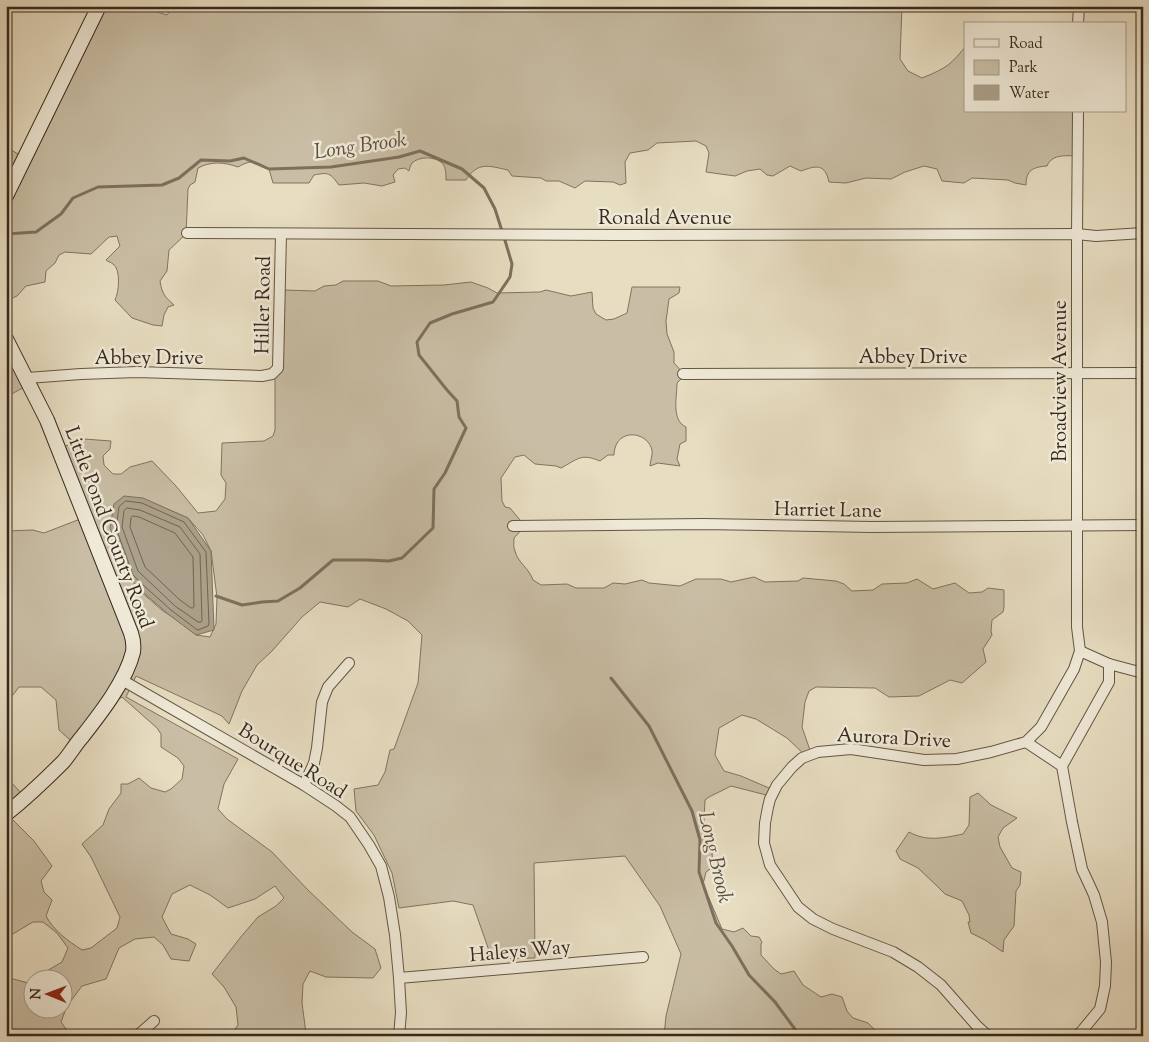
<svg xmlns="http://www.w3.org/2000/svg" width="1149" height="1042" font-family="'Sorts Mill Goudy',serif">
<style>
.green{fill:#c9bea5;stroke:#807460;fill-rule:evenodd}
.water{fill:#aba089;stroke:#7d705d}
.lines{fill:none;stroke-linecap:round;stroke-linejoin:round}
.shore{stroke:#716452;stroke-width:1}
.stream{stroke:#7d705d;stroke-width:3}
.street-casing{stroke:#635645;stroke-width:12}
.secondary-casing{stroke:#37291c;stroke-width:16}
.street{stroke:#efe9d7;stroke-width:10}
.secondary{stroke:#efe9d7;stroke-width:14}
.labels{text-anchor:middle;stroke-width:5;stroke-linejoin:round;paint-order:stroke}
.street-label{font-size:20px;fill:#37291c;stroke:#efe9d7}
.water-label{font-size:21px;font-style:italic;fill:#5a4d3d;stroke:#efe9d7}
</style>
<rect width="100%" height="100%" fill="#e7ddc1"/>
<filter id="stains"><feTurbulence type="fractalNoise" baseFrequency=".004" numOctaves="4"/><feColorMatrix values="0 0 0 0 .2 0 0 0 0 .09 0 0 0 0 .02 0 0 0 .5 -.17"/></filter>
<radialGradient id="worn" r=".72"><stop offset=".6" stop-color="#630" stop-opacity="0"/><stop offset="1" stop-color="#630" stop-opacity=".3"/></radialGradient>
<g class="green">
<path d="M90,6H137L167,15L173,6H902L900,59L908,71L922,78C944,69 950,66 965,47V111H1082L1080,156C1068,156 1052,153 1047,166C1033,167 1026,170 1026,185L1015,183L1008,180L972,178L964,183L942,181L937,169L924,166L905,172L891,179L866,178L846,183L829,182C825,164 817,165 801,171L790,166L773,176L767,175L760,169L747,171L735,176L706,172L709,153L706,146L696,141L657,143L648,150L630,153L625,162L626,183L620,185L613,182L585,181L575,188L559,181H546L541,178L512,176L508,170C489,166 478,161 466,180H446C446,175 446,168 443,164C436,156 419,156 412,163C411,164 409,170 409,171L405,168L398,169L393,175L395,182L382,186L364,183L339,185C330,173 329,172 314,175L309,183H273L269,169C256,161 252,159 238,167C224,162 211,161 198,168L195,182L190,185L188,189L186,234L169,250L167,271L160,281C162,294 165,297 174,305L168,307L164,315L162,326L153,325L132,318L115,300C119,292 121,269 113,264C111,262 108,262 106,260L120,246L117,236L109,237L91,254L65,252L59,255L55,263L46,271L45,282L26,286L17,296L6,301V147L25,158L98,11Z"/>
<path d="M343,281H378L391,286L444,285L471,282L488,288L497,293L540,292L546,290L571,296L592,292L593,308L596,314L606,320L614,319L627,313L632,287H680L679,293L669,299L666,321L667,334L674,352V363L685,375L677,383C677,397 671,420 686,427V441L680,444L677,459L680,466L658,463L650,466C650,461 653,455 652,450C648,434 626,429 617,443C615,447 614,451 614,455H608L600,461C581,453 578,459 561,468L556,466L535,464L524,455L515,457L501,478L502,501L505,507L510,508L525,526L514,538C514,542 513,547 515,551C518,563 529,568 533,580L541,585L567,584L576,588H604L613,583L625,584L642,580L649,583L680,586L696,579H721L731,582L754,577L765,582L798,581L803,578L836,581L844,584L852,591L873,590L882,584L907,583L917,579L933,589L955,583L969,593L982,592L988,588L1004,590V607L1003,612L992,620L991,631L992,635L983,649L986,662L962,683L950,680L919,696L889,697L875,688L816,687L809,691L805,702L802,727L812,756L808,758L787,738L756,719L742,715L719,728L715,755L724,771L741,776L776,791L774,797L731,786L709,797L705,800L703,840L705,847L712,852L713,867L706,872L703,884L722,929L734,932L743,928L751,936L759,937L762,942L761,944V955L774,969L781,974L794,971L803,985L821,997L832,994L842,997L847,1011L853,1018L868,1023L875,1030L884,1035L896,1033L895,1036H664L666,1016L681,954L660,906L625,856L534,863L535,958L492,959L473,905L453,901L399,908L392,873L374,835L356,811L354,789L378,785L385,772L390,750L394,749L418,683L422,635L408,621L386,609L360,599L348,607L320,602L302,617L272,651L257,665L242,691L229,724L222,716L136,676L126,697L238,759L224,784L218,809L227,819L272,852L307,889L352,932L375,949L381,968L373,978L326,977L310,971L303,984L302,1003L306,1033L303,1036H230L238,1025L236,1007L224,987L212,974L240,938L258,917L276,906L284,898L275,886L255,899L228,908L210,895L190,885L172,894L162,917L171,934L188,939L196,944L189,961L171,959L163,945L154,937L135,939L119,948L106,979L82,986L67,1006L61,1022L71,1036H6V977L28,983L32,980V1010H62V980L33,979L62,962L68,948L57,933L43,922H33L11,935H6V777L26,798L9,816L34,841L52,866L41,881L44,892L52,900L46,916C54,931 68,941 82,950L91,948L117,928L120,917L91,857L82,844L103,825L109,809L121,793V784H128L139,778L151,788L165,792L171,789L182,779L184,766L178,758L161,747V734L157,728L122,697L107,707L77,746L59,730L56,700L41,687H19L6,704V531L33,530L44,533L88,516L63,447L84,439L111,441L110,449L103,456L104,465L113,474H121L130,467L152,461L176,486L198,513L216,511L225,499L226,483L221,475L222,443L264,441L273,436L275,430V372L284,290L315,291L324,286L336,285ZM143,499L188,518L203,535L211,551L217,597L216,624L210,637L196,635L183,623L163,611L141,592L129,576Z"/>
<path d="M6,337L30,384L6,397Z"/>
<path d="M978,793L991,805L1017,818L1003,828L998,837L1000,847L1012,868L1021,872L1020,885L1016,891L1014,926L1004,940L1003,952L985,940L971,933L968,922H970L969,915L962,901L945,894L938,887L918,868L900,859L896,851L909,832C927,842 944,838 963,834L969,825L970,797Z"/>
</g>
<path class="water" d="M124,496L143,498L188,518L211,551L214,630L196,635L168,614L138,588L129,577L110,528L114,504Z"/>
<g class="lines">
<g class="shore">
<path d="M126,501L142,503L184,522L206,552L209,624L208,626L198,630L196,629L171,610L142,584L133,575L116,528L119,507Z"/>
<path d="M127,508L140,510L180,527L200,554L202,620L201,622H198L175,606L138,571L122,527L124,511Z"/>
<path d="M133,516L139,517L175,533L193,557L194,606L193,608H191L180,600L145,567L130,527L131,518Z"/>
</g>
<g class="stream">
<path d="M6,234L36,232L61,214L73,198L98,187L162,185L179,178L201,160L230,161L244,158L269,169L331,167L399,157L420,151L462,169L484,188L495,209L502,231"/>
<path d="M216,596L242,605L262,602L278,601L300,588L333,560H367L389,561L402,558L433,528L434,489L445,473L466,428L459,417L457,401L447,390L419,355L417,342L430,323L452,314L493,302L510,277L512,264L504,237"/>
<path d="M611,678L649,726L692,811L700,840L699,872L716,923L732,946L749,975L775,1002L800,1036"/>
</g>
<defs>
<g id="street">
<path d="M1078,24L1079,6"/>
<path d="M187,233L618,235L1077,234L1096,236L1143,233"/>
<path d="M683,374L1143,373"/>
<path d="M27,378L81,374L137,372L262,376L272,374L278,368L281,234"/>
<path d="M513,526L703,524L871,527L1143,525"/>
<path d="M1080,651L1109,664L1143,673"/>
<path d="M122,680L304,785L336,806L350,817L369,845L381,866L389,897L395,935L399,978L401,1013L399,1036"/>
<path d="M1026,742L1062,766L1072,822L1082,869L1094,895L1102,922L1106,962L1105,986L1100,1009L1081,1032L1076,1036"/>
<path d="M1062,766L1109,682V664"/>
<path d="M304,785L314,763L317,748L322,702L328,687L349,663"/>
<path d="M399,978L643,957"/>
<path d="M137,1036L154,1021"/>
<path d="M988,1036L977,1026L941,985L918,967L893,952L833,929L813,919L798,907L770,865L764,843L765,823L768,807L770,799L777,785L792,767L802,758L818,752L851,749L924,760L957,759L991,752L1026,742L1041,727L1074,669L1080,651L1077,627V234L1078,111"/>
</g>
<g id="secondary">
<path d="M6,196L99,6"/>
<path d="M6,339L47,420L131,633C133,639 134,645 133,652C126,681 100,714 82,737C75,745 70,754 63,762C45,780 26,798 6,814"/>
</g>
</defs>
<use href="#street" class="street-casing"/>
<use href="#secondary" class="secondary-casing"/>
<use href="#street" class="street"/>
<use href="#secondary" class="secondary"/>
</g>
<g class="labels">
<g class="street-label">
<text x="665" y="224">Ronald Avenue</text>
<text transform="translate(262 305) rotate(-89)" y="7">Hiller Road</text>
<text x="913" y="363">Abbey Drive</text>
<text x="149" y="364">Abbey Drive</text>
<text transform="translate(1059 381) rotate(-90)" y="7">Broadview Avenue</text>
<text transform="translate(828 509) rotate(1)" y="7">Harriet Lane</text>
<text transform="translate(110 527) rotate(69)" y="7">Little Pond County Road</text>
<text transform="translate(894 737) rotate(3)" y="7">Aurora Drive</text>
<text transform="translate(293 760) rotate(32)" y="7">Bourque Road</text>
<text transform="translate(520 950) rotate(-5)" y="7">Haleys Way</text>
</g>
<g class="water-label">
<text transform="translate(360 145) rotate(-8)" y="7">Long Brook</text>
<text transform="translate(716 857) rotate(77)" y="7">Long Brook</text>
</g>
</g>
<rect width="1149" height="1042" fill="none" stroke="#e7ddc1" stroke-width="25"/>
<rect x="8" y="8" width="1134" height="1027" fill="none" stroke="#37291c" stroke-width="2.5"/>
<rect x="12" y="12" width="1124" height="1017" fill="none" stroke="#37291c"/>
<rect x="964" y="22" width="162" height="90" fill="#efe9d7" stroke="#a59c8c"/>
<rect x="974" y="39" width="25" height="8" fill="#efe9d7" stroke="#a59c8c"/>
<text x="1009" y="48" font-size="15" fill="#37291c">Road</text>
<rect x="974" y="60" width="25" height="15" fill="#c9bea5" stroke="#a59c8c"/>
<text x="1009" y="72" font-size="15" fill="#37291c">Park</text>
<rect x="974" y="85" width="25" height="15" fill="#aba089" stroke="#a59c8c"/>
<text x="1009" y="98" font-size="15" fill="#37291c">Water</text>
<g transform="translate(48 994) rotate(271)"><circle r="24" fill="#efe9d7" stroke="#a59c8c"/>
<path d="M0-4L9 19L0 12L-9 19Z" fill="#8f2418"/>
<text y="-8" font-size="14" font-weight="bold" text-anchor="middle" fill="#37291c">N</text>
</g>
<rect width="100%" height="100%" filter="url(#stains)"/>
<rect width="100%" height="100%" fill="url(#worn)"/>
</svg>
